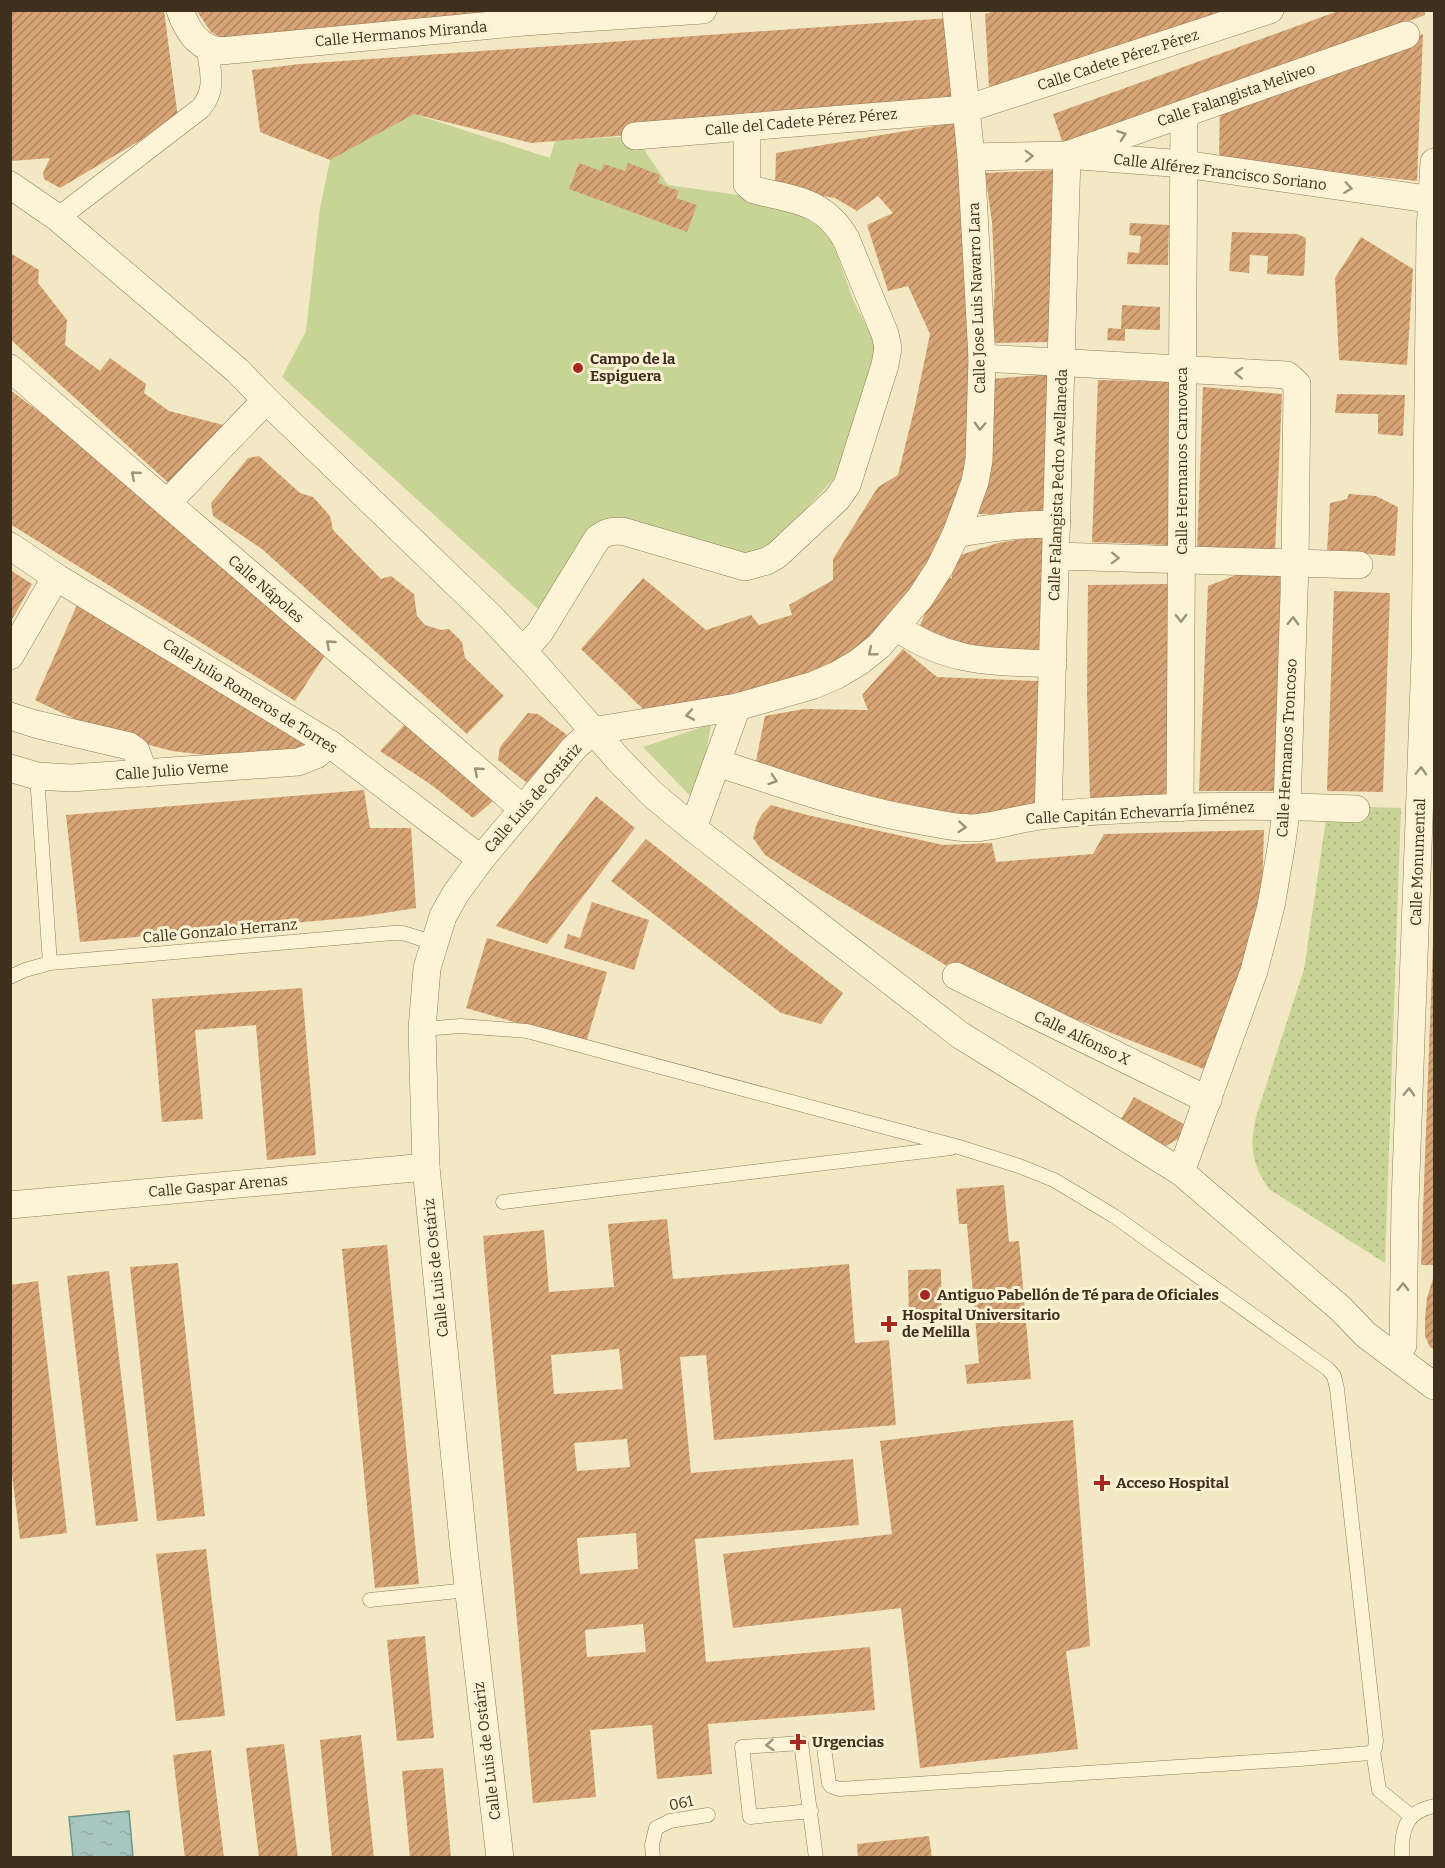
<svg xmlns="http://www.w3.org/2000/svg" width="1445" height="1868" font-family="Bitter,serif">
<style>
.grass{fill:url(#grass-dots)}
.garden{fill:#c8d396}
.water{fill:url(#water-ripples);stroke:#6b968e;stroke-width:1.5}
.building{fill:url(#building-hatch);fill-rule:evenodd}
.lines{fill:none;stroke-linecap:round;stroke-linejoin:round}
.service-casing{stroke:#917a57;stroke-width:15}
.pedestrian-casing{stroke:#917a57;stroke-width:22}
.minor-casing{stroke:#917a57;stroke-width:28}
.service{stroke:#fdf4d8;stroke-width:14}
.pedestrian{stroke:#fdf4d8;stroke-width:21}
.minor{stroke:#fdf4d8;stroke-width:27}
.oneway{stroke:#9e927a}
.poi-dot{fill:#a72820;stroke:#faf1d4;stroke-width:2}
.labels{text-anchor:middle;stroke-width:6;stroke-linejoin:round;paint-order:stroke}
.street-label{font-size:15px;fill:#3f301d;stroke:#faf1d4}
.poi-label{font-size:15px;font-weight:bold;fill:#3f301d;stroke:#faf1d4;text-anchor:start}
</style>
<defs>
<pattern id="grass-dots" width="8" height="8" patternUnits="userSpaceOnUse" patternTransform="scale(1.5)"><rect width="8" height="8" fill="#c8d396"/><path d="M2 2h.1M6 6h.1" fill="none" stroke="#adb581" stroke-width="1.8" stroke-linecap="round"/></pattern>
<pattern id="water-ripples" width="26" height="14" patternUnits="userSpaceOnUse" patternTransform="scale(1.5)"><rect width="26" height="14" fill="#a6c6bf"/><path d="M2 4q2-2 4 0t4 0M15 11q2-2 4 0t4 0" fill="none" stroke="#90aaa4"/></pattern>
<pattern id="building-hatch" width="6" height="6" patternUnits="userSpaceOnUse" patternTransform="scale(1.5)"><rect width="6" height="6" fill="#d6a475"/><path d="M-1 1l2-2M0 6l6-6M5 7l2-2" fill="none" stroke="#af865f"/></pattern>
</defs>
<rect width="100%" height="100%" fill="#f3e8c4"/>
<path class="grass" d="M1328,806L1401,808L1385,1263L1269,1189C1252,1164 1249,1147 1256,1117L1304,969Z"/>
<g class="garden">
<path d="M414,114L550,158L555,141L635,136L668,185L759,198L810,213L830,235L854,302L876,344L875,350L838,471L832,481L771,546L731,560L602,521L539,610L282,377L306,331L320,208L332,151Z"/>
<path d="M711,724L698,804L643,747Z"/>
</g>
<path class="water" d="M129,1811L133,1857H73L69,1817Z"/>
<g class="building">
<path d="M10,10H164L178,118L60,188L44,179L43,173L50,158L12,161L10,160Z"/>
<path d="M196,10H514L222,38L211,32Z"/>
<path d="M998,10H1241L1012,82L989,87L985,14Z"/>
<path d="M1341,10H1425V15L1064,147L1053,114Z"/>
<path d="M948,18L958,108L531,143L414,114L330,160L260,132L252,70L300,64Z"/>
<path d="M1423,34L1417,181L1219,160L1220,101Z"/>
<path d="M964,121L971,454L958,518L885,632L819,678L645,711L581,649L643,578L706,630L751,615L759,625L792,615L789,605L833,580V559L878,487L898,475L915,406L930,334L908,286L888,291L867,225L893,213L878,196L857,211L835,198L775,188L776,153Z"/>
<path d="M579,163L601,171L604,164L625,171L628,163L660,175L658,183L679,191L676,198L697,205L687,232L569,189Z"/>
<path d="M1054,170L1050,342L992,343L995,284L992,222L985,173Z"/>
<path d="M1130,223L1169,225L1168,265L1127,264L1128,252L1139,253L1141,236L1129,235Z"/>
<path d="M1232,232L1297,234L1306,238L1304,276L1267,274L1268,256L1250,255L1249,273L1229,271Z"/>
<path d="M1361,237L1413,269L1407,365L1339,360L1335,278Z"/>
<path d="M10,253L39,270L38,283L67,320L65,345L100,371L110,358L146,384L144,393L169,411L231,427L173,487L10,339Z"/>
<path d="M1122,305L1160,307V330L1125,329V341L1107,340L1108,328L1121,329Z"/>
<path d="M1053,374L1048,513L979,514L991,379Z"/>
<path d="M1098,380L1174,382L1168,545L1092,542Z"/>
<path d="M1203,387L1282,394L1275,552L1197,551Z"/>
<path d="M10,390L84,445L325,655L295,701L10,524Z"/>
<path d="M1337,394L1405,395L1403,436L1378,434V414L1335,413Z"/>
<path d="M259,456L300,493L313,497L330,516L333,530L381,579L391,576L414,594L417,616L425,625L441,630L449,629L462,642L465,658L504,696L467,734L262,549L213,516L211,503L248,458Z"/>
<path d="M1349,494L1376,496L1398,507L1395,556L1327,551L1330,503L1347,499Z"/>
<path d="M1047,535L1043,650L984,654L916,635L942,572L952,579L951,558L998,543Z"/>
<path d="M10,570L32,584L10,623Z"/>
<path d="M1239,574L1280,576L1281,791H1199L1208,586Z"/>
<path d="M1170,584L1169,797L1090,799L1087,692L1088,585Z"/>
<path d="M1334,591L1390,593L1383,792L1327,791Z"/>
<path d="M81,596L310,743L303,753L240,759L172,751L104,733L35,700Z"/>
<path d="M903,649L937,677L1038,681L1036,812L972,821L754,771L765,716L804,709L868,710L862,695Z"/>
<path d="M528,713L538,714L566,734L567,747L531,786L498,760L500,747Z"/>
<path d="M409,720L498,797L473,818L433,786L380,751Z"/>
<path d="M364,790L370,828H411L416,908L359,917L80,942L66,815Z"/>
<path d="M596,796L635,828L547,944L496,926Z"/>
<path d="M771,805L807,815L943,845L992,843L996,862L1093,854L1104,834L1264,830L1261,921L1209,1071L962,975L793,873L765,855L753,838L757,823L762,814Z"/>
<path d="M646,839L843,993L821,1024L781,1013L611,881Z"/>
<path d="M592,902L649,920L634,970L564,948L568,934L580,938Z"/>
<path d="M487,938L607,972L586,1043L466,1008Z"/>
<path d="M1433,942H1434V1265H1421Z"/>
<path d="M302,988L316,1155L267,1160L256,1025L195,1030L203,1119L162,1122L152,999Z"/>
<path d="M1134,1097L1184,1124L1178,1139L1164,1147L1145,1137L1121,1119Z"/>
<path d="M1004,1185L1009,1242L1019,1241L1031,1379L967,1384L965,1365L979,1363L967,1224H959L956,1189Z"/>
<path d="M667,1219L673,1279L849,1264L855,1343L889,1340L896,1425L714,1440L706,1355L680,1357L691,1473L853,1459L859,1525L695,1539L706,1662L870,1647L875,1710L708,1724L712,1774L657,1779L652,1725L590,1730L596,1797L533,1803L483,1236L544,1230L549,1292L614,1287L608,1224ZM619,1349L623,1389L554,1394L551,1355ZM627,1439L630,1467L577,1471L574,1443ZM636,1533L638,1569L580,1574L577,1538ZM643,1624L646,1652L587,1657L585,1630Z"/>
<path d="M387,1245L419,1584L375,1588L342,1249Z"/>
<path d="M178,1263L205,1516L157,1521L130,1267Z"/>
<path d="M941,1269L942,1320L909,1321L908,1270Z"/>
<path d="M109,1271L138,1521L96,1526L67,1276Z"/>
<path d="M1434,1275V1349L1430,1347L1425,1336V1318L1427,1298Z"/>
<path d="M38,1281L67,1533L20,1539L10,1459V1285Z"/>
<path d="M1073,1420L1090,1646L1066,1651L1078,1749L920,1768L901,1608L733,1628L723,1554L892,1534L880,1441L995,1427Z"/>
<path d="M206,1549L225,1716L176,1721L156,1554Z"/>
<path d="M425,1636L434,1738L397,1741L387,1640Z"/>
<path d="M361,1735L374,1858H332L320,1740Z"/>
<path d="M284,1744L298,1858H259L246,1748Z"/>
<path d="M211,1750L224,1858H185L173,1755Z"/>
<path d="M443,1768L451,1858H410L402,1771Z"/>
<path d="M929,1836L932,1858H858L857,1844Z"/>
</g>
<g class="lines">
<defs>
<g id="service">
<path d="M37,776L50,963"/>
<path d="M10,977L25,970L50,963L393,933H403L434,943"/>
<path d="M422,1029L461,1026L527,1031L959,1147L1019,1166L1054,1180L1114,1216L1328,1369L1334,1376L1337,1389L1376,1741L1375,1748L1370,1753L1300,1759L839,1789L831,1786L829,1783L824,1748"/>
<path d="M503,1202L951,1148"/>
<path d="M370,1600L468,1590"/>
<path d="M1373,1751L1379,1790L1411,1816"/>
<path d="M811,1811L750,1817L742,1747L801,1743L816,1858"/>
<path d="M653,1858L652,1845L656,1828L670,1821L708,1815"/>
<path d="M1402,1858C1401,1830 1405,1812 1434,1806"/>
</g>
<path id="pedestrian" d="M58,218L201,108C217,89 210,70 207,48"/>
<g id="minor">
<path d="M180,10C187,31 198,48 221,51L524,22L703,10"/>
<path d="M635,136L966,109L1270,10"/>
<path d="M971,157L1067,155L1184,164L1434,200"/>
<path d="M10,185L58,218L238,371L266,400L490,616L535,664L618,759L652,794L693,828L960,1035L1181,1172L1341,1309L1366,1335L1434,1386"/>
<path d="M982,358L1287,375L1297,384L1295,564L1287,806L1281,848L1271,906L1254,971L1181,1172"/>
<path d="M10,368L523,809"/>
<path d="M167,503L266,400"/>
<path d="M956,534C990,527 1022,524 1057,524"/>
<path d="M10,546L56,577L330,744L481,859"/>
<path d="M1056,556L1359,565"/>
<path d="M896,627C950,664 991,661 1053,664"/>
<path d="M523,651L540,632L597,539C605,532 611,531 622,531L745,567L767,561L777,555L837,499L847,485L885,365L888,348L885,334L846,239C824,200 794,200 754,190L747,184V127"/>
<path d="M10,656L56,577"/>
<path d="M10,716L35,724L129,746L136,751L144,773"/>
<path d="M717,763C785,784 852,810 922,821C938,824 955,828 972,828C997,827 1022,817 1048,815C1150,806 1254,804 1356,809"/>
<path d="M10,768L37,776L71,778L298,762L316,755L330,744"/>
<path d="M1180,808L1184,114"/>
<path d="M1048,815L1067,155L1406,35"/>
<path d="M693,828L737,707"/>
<path d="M956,976L1208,1100"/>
<path d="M10,1205L426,1167"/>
<path d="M1403,1345L1405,1203L1425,657L1430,231L1434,162"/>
<path d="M500,1858L464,1551L426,1167L422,1029L427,968L443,916L456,893L481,859L574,748L592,731L737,707L814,685L837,675L859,662L879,646L920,598L940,567L956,534L975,482L979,460L982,358L971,157L956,10"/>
</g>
</defs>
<use href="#service" class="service-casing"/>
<use href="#pedestrian" class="pedestrian-casing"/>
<use href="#minor" class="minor-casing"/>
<use href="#service" class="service"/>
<use href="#pedestrian" class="pedestrian"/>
<use href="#minor" class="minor"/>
</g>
<defs><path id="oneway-chevron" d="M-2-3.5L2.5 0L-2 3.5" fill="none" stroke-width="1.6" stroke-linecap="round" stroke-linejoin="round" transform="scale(1.5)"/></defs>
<g class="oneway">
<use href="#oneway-chevron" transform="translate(1122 135) rotate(-19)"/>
<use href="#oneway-chevron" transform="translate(1029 156) rotate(-2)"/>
<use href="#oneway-chevron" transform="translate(1348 188) rotate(8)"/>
<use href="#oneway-chevron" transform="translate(1239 373) rotate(-177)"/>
<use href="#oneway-chevron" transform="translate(980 426) rotate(92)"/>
<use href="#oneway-chevron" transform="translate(135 475) rotate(-139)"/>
<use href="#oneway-chevron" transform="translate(1115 558) rotate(2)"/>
<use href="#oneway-chevron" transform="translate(1181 618) rotate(90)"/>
<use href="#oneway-chevron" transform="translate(1293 621) rotate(-88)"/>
<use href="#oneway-chevron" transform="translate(330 644) rotate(-139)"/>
<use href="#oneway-chevron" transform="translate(872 652) rotate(141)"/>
<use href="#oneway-chevron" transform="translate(690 715) rotate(170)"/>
<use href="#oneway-chevron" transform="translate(478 771) rotate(-139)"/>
<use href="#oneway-chevron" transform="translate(1421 771) rotate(-88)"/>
<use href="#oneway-chevron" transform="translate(773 780) rotate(18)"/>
<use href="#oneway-chevron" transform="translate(962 827) rotate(4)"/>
<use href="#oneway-chevron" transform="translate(1409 1092) rotate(-88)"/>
<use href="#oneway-chevron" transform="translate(1403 1287) rotate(-89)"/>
<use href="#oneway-chevron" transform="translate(770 1745) rotate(176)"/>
</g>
<g class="poi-dot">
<circle cx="578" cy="368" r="6"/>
<circle cx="925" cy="1295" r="6"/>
<path d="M886 1315h6v6h6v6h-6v6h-6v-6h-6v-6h6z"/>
<path d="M1099 1474h6v6h6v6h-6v6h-6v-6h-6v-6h6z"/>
<path d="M795 1733h6v6h6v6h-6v6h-6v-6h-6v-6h6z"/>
</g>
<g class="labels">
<g class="street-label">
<text transform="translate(401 34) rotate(-5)" y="5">Calle Hermanos Miranda</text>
<text transform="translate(1118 60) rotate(-18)" y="5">Calle Cadete Pérez Pérez</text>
<text transform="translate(1236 95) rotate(-19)" y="5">Calle Falangista Meliveo</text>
<text transform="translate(801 122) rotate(-5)" y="5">Calle del Cadete Pérez Pérez</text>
<text transform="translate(1220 172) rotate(7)" y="5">Calle Alférez Francisco Soriano</text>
<text transform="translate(977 298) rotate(-92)" y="5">Calle Jose Luis Navarro Lara</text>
<text transform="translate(1182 461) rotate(-90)" y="5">Calle Hermanos Carnovaca</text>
<text transform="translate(1058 485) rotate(-88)" y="5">Calle Falangista Pedro Avellaneda</text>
<text transform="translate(266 589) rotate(41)" y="5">Calle Nápoles</text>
<text transform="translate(250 696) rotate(32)" y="5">Calle Julio Romeros de Torres</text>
<text transform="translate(1287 748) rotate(-87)" y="5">Calle Hermanos Troncoso</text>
<text transform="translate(172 771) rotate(-4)" y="5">Calle Julio Verne</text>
<text transform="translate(533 798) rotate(-49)" y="5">Calle Luis de Ostáriz</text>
<text transform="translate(1140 813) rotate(-3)" y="5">Calle Capitán Echevarría Jiménez</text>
<text transform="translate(1418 862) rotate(-88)" y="5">Calle Monumental</text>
<text transform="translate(220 931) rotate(-5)" y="5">Calle Gonzalo Herranz</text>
<text transform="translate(1082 1038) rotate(26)" y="5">Calle Alfonso X</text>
<text transform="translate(218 1186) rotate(-5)" y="5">Calle Gaspar Arenas</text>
<text transform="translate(436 1268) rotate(-96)" y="5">Calle Luis de Ostáriz</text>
<text transform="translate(487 1751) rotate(-97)" y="5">Calle Luis de Ostáriz</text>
<text transform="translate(681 1803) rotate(-12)" y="5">061</text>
</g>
<g class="poi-label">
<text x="590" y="364">Campo de la<tspan x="590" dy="17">Espiguera</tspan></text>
<text x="937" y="1300">Antiguo Pabellón de Té para de Oficiales</text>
<text x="902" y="1320">Hospital Universitario<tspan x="902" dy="17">de Melilla</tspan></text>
<text x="1116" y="1488">Acceso Hospital</text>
<text x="812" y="1747">Urgencias</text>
</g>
</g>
<rect width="1445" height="1868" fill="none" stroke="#3f301d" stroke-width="24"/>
</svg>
